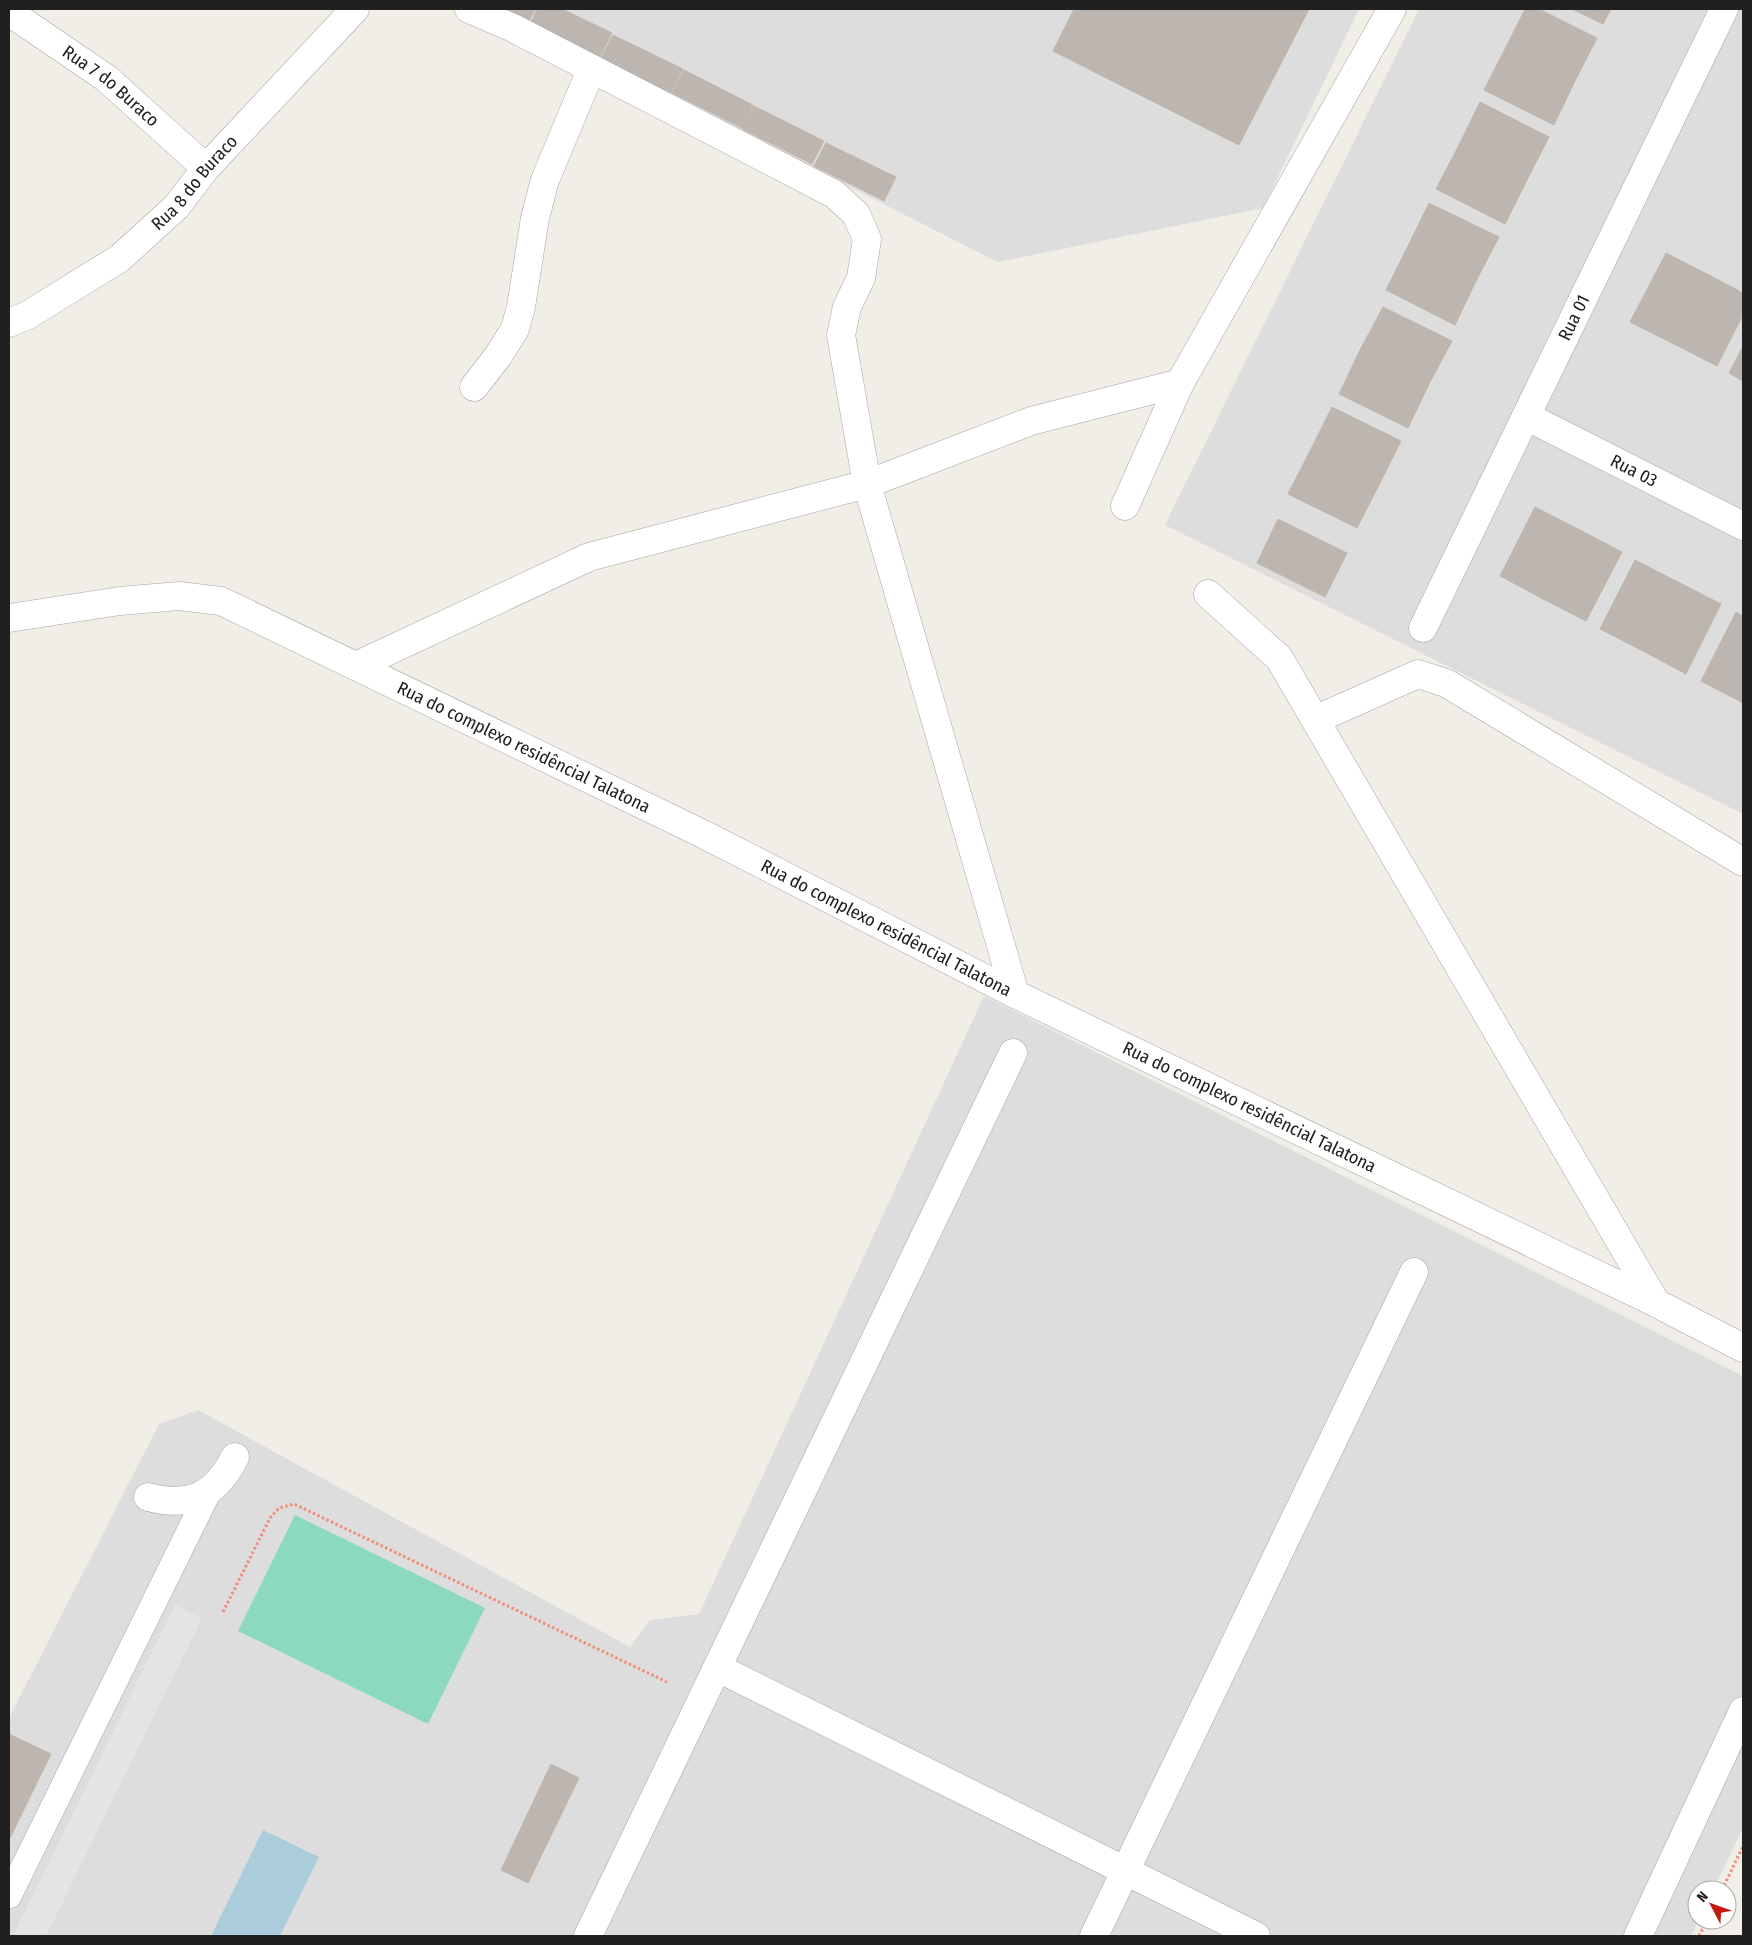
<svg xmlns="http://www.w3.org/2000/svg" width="1752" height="1945" font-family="'Fira Sans Condensed',sans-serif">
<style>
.residential{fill:#dedddd}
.pitch{fill:#8bd9c0}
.parking{fill:#e4e4e4}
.water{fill:#abccda}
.building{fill:#bdb6b0;stroke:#c1b6aa}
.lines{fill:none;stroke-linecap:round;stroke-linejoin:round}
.lane-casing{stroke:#a4a4a4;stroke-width:26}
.street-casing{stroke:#a4a4a4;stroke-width:29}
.path{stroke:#f18c77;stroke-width:3;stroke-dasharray:2.5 2.5;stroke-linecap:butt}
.lane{stroke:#fff;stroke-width:25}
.street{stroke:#fff;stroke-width:28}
.labels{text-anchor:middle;stroke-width:5;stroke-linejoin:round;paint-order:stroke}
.street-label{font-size:18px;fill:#202020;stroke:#fff}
</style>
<rect width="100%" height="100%" fill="#f0eee7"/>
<g class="residential">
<path d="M497,9H1359L1263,208L998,262Z"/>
<path d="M1419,9H1743V814L1165,525Z"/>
<path d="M984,996L1743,1376V1828L1713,1890H1697L1699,1920L1691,1936H9V1718L159,1424L198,1410L630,1647L650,1620L699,1614Z"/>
</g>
<path class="pitch" d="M295,1515L485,1608L428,1724L238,1631Z"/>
<path class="parking" d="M175,1605L202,1618L46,1936H13Z"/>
<path class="water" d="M263,1830L319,1857L280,1936H211Z"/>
<g class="building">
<path d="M505,9H535L529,21Z"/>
<path d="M537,9H562L612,33L600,57L531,22Z"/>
<path d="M1074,9H1309L1239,145L1053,51Z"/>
<path d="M1525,9H1539L1597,38L1575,81L1506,47Z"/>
<path d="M1572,9H1611L1603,24Z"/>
<path d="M613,35L683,69L671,93L601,58Z"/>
<path d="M1506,47L1575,81L1554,125L1484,90Z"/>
<path d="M684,70L753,105L742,128L672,93Z"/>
<path d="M1480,102L1549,137L1527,180L1458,147Z"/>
<path d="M754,106L824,141L812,164L742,129Z"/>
<path d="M826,143L896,177L884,201L814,166Z"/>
<path d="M1458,147L1527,180L1505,224L1436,189Z"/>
<path d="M1429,203L1499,237L1476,281L1408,246Z"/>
<path d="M1408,246L1476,281L1455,325L1386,290Z"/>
<path d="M1666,253L1709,275L1674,344L1630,322Z"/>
<path d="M1709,275L1743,293V315L1717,366L1674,344Z"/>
<path d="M1383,307L1452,341L1429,384L1360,350Z"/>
<path d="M1743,346V381L1729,373Z"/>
<path d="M1360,350L1429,384L1408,428L1339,394Z"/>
<path d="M1332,407L1401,441L1379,485L1310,451Z"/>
<path d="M1310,451L1379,485L1357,528L1288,494Z"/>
<path d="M1535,507L1578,529L1543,599L1500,576Z"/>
<path d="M1278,519L1347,553L1325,597L1257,563Z"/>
<path d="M1578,529L1622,552L1586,621L1543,599Z"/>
<path d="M1635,560L1678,582L1643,651L1600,629Z"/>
<path d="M1678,582L1721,604L1686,674L1643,651Z"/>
<path d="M1736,612L1743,616V703L1701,681Z"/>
<path d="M9,1734L51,1754L9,1840Z"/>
<path d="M551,1764L579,1778L528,1883L501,1870Z"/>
</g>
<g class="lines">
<defs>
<path id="lane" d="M9,1896L209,1491"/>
<g id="street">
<path d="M469,9L513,28L834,194L856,214L867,239L861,278L847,307L841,335L867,484L1015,994"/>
<path id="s1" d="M9,12L106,78L206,168"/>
<path id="s2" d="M9,323L28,315L120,258L176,207L206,168L355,9"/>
<path d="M474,387L498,356L515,329L521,307L535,218L545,180L591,70"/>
<path id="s3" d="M1526,416L1743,526"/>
<path d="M1125,506L1180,383L1392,9"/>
<path d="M1208,594L1279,658L1656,1303"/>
<path id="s4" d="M9,618L120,601L179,596L221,601L705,835L1015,994L1656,1303L1743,1348"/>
<path id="s5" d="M1423,628L1724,9"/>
<path d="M356,666L589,557L867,484L1031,421L1180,383"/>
<path d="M1317,719L1418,674L1446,683L1743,862"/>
<path d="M148,1497C190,1508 215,1496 235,1457"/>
<path d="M718,1668L1256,1936"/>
<path d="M588,1936L1013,1053"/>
<path d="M1094,1936L1414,1272"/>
<path d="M1638,1936L1743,1711"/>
</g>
</defs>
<use href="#lane" class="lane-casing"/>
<use href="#street" class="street-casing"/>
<g class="path">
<path d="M223,1612L270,1518L279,1508L294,1504L667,1682"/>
<path d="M1722,1890L1743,1846"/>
<path d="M1699,1936L1707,1920"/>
</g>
<use href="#lane" class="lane"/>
<use href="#street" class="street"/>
</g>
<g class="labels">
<g class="street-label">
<text dy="6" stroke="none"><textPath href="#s1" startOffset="126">Rua 7 do Buraco</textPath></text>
<text dy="6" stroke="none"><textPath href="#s2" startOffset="235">Rua 8 do Buraco</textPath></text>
<text dy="6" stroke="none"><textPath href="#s5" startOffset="345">Rua 01</textPath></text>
<text dy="6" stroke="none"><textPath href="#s3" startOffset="121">Rua 03</textPath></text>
<text dy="6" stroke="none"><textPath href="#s4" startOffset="550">Rua do complexo residêncial Talatona</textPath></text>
<text dy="6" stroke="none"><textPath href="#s4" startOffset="955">Rua do complexo residêncial Talatona</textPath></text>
<text dy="6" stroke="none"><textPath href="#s4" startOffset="1360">Rua do complexo residêncial Talatona</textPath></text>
</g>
</g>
<rect width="1752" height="1945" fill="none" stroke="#202020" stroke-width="20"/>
<g transform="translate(1712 1905) rotate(311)"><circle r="24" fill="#ffffff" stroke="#a6a6a6"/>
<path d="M0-4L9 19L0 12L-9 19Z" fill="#c31a0d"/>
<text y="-8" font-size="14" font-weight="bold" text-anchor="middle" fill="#202020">N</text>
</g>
</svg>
